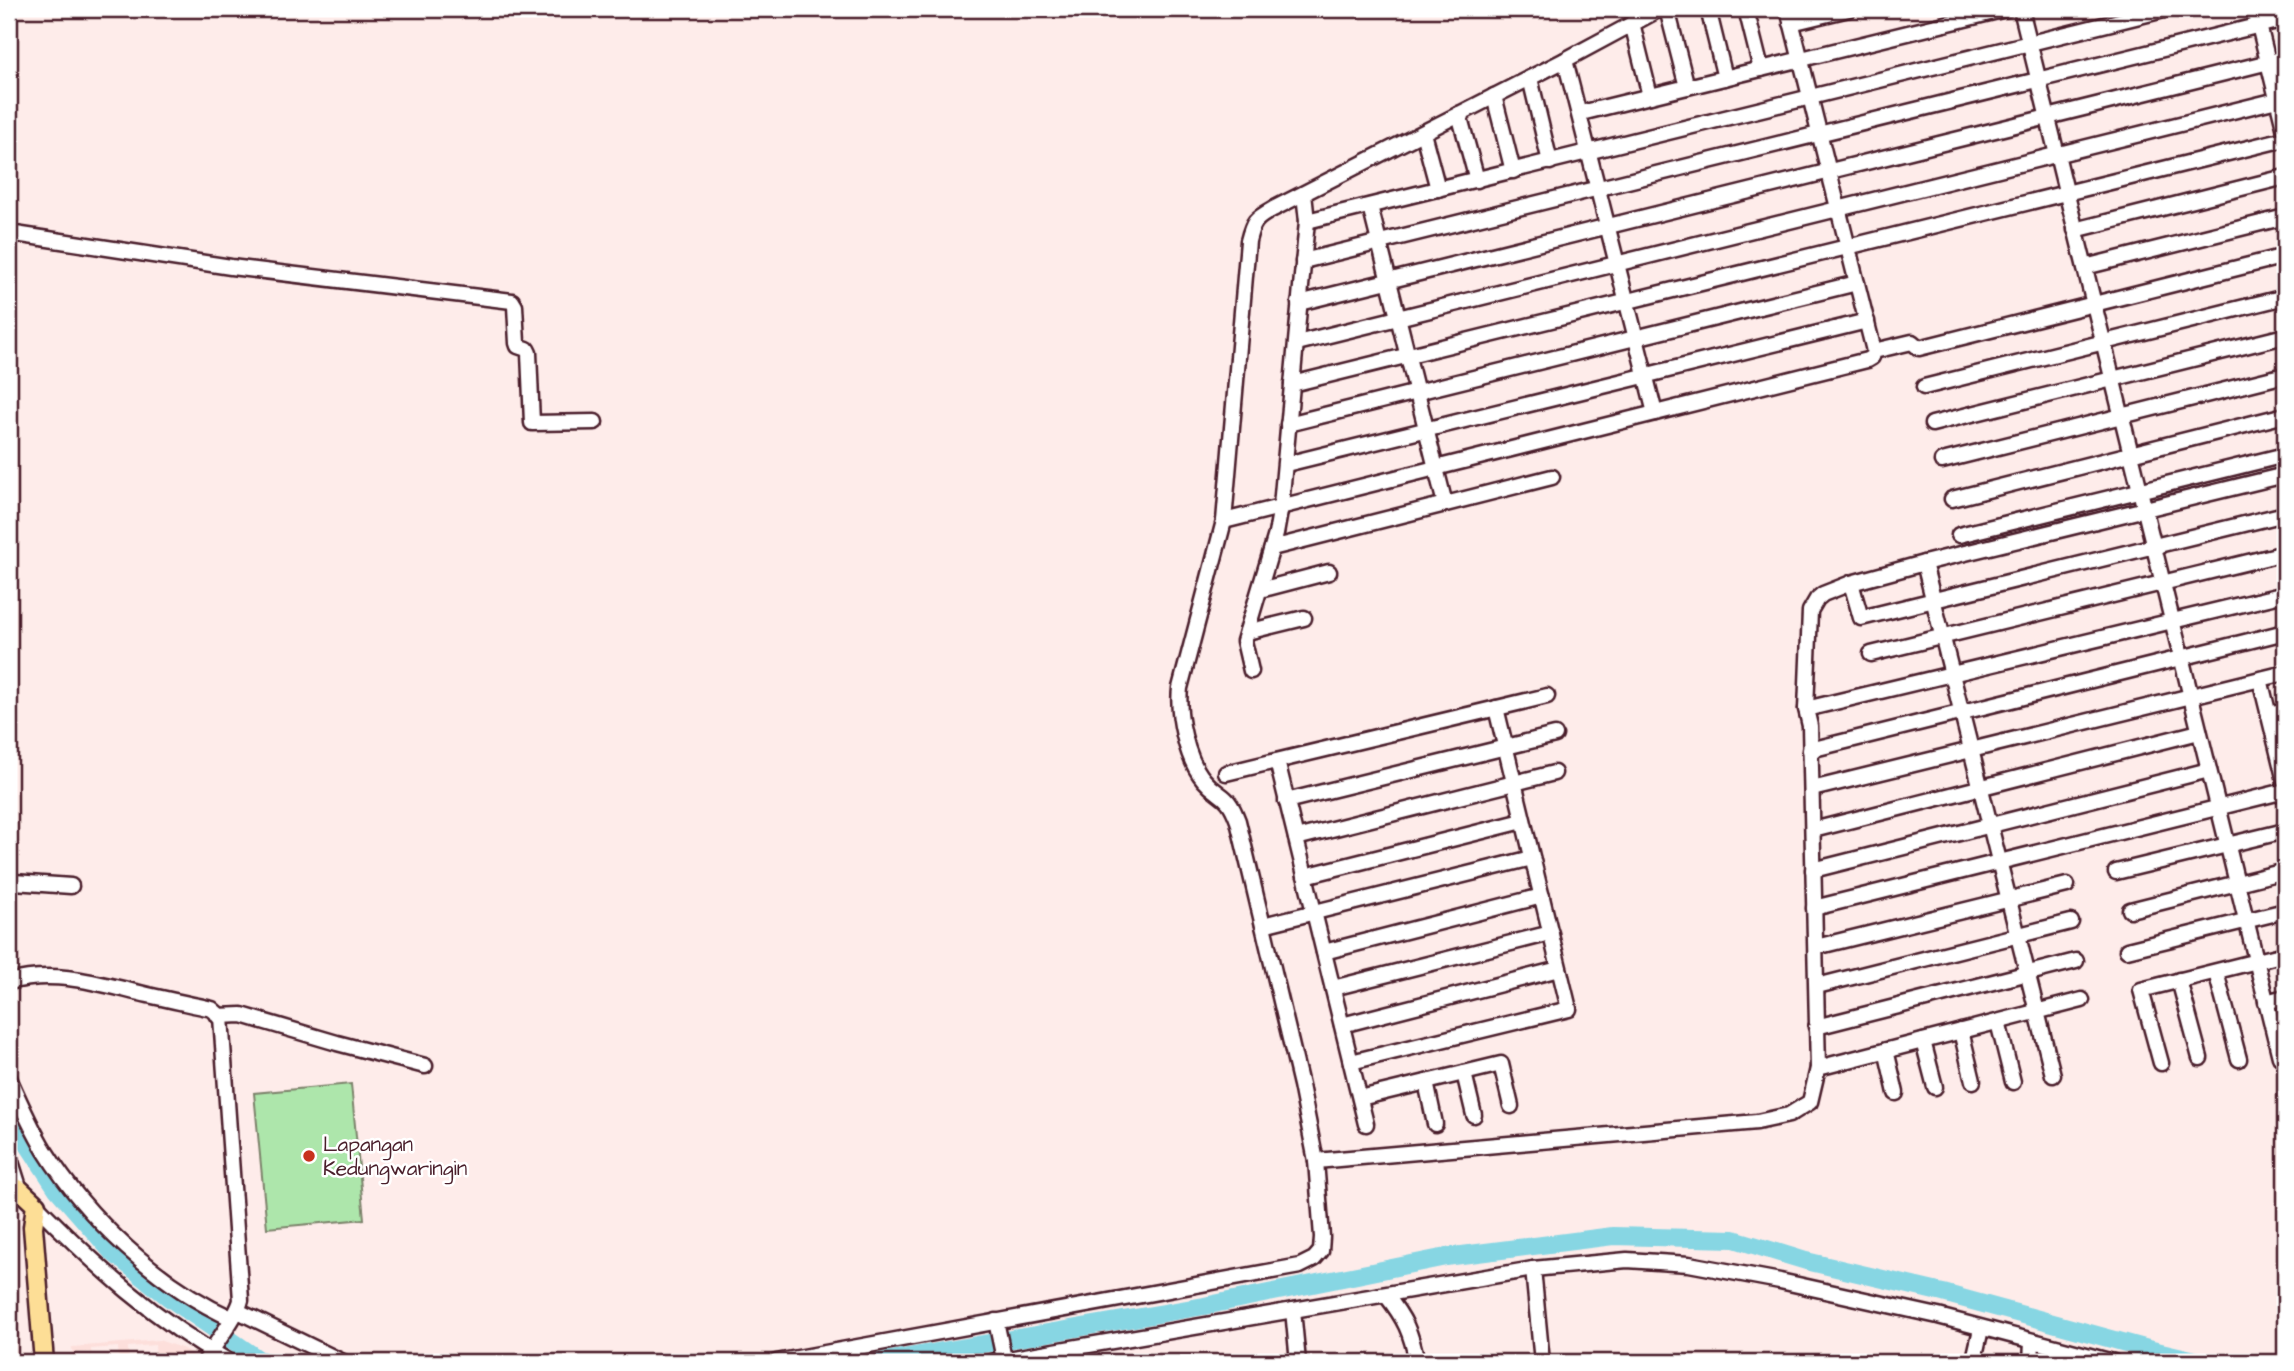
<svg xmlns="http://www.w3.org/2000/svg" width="2294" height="1371" font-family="'Architects Daughter',sans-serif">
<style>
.built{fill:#fddfdb}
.pitch{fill:#ade6ab;stroke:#7c826b;stroke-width:2}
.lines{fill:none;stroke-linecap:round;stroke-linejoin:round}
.river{stroke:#87d6e3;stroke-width:18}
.minor-casing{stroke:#4a1f2b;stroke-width:19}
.major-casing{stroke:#4a1f2b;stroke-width:23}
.minor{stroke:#fff;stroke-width:14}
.major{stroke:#fdde96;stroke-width:18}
.poi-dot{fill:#c8321e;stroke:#fff;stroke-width:2.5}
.labels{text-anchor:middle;stroke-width:5;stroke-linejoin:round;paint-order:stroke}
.poi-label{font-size:21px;fill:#4a1f2b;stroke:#fff;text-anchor:start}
</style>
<rect width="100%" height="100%" fill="#feecea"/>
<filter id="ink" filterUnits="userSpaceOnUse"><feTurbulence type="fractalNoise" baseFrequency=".0143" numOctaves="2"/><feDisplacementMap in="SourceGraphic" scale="14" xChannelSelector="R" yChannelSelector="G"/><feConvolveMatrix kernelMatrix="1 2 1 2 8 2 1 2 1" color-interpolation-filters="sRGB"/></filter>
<g filter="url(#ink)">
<path class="built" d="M159,1340L184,1349L193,1355L195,1362H131L156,1360L155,1345L128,1347L129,1362H119L118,1347L91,1349L92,1362L90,1352L74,1353L75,1362H73L72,1347Z"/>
<path class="pitch" d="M351,1084L364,1219L267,1228L254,1093Z"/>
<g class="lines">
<g class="river">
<path d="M9,1110L19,1131L57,1189L112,1252L168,1297L258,1359L268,1362"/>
<path d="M879,1362L1204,1306L1446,1257L1613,1236L1734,1239L1806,1261L1943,1293L2148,1349L2204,1362"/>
</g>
<defs>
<g id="minor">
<path d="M1667,9L1687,87"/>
<path d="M1708,9L1725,78"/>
<path d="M1746,9L1761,69"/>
<path d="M1788,9L1874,351"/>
<path d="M2021,9L2280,1057"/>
<path d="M2255,9L2285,131"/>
<path d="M1632,23L1650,96"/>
<path d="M1791,23L1849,9"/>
<path d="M1565,60L1655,413"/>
<path d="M1530,78L1550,162"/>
<path d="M1494,96L1513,171"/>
<path d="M1581,113L2006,9"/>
<path d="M1459,114L1477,180"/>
<path d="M1423,133L1438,189"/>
<path d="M1370,206L1445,504"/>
<path d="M1307,221L2168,9"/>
<path d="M2075,230L2285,177"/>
<path d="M9,233L231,267L512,301L515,306L517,343L518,346L527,349L529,353L532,423L595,422"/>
<path d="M1303,261L2285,19"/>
<path d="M2085,267L2285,217"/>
<path d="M1299,303L2285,58"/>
<path d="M1297,343L2285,98"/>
<path d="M1292,384L2285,139"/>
<path d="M1924,387L2285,297"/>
<path d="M1288,424L1857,283"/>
<path d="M1932,424L2285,336"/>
<path d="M1942,461L2285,375"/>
<path d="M1286,464L1867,321"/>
<path d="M1952,499L2285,415"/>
<path d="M1224,521L1867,360L1872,357L1874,351L1912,342L1919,348L2285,256"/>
<path d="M1959,535L2285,455"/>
<path d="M1272,548L1552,477"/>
<path d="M1924,563L2053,1075"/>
<path d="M1851,583L1861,618L2285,514"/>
<path d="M1260,590L1329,572"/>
<path d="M1247,632L1304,618"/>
<path d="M1871,654L2285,553"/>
<path d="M1251,671L1244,641L1276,534L1281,506L1307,221L1304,194"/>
<path d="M2260,679L2285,781"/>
<path d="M1806,709L1810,611L1817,599L1823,594L1851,583L1924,563L2285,475"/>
<path d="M2269,715L2285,711"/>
<path d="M1810,750L2285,632"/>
<path d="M1277,761L1366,1124"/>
<path d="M1226,773L1547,696"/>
<path d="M1812,789L2285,673"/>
<path d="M1286,801L1555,735"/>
<path d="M1813,830L2199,732"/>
<path d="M1296,838L1554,773"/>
<path d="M1813,870L2209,770"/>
<path d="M2116,872L2285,831"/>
<path d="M1305,876L1523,821"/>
<path d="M9,885L14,882L71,886"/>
<path d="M1814,908L2285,791"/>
<path d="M2130,910L2285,871"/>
<path d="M1263,925L1532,858"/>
<path d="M1816,947L2067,885"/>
<path d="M2127,950L2285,911"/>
<path d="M1324,952L1542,896"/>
<path d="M2216,972L2239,1059"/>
<path d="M2179,980L2200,1058"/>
<path d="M9,982C57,969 100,984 148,995C169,1000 190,1004 212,1009L221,1017L241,1300C237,1317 214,1344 205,1362"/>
<path d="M1817,986L2071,922"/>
<path d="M1333,988L1551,933"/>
<path d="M2266,1002L2285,997"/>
<path d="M218,1016L242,1015L337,1043L425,1066"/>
<path d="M1998,1022L2013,1082"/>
<path d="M1342,1025L1559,969"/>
<path d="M1816,1027L2076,961"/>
<path d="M1961,1031L1973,1081"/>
<path d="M1923,1041L1935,1087"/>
<path d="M1886,1050L1896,1093"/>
<path d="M1351,1062L1569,1009L1496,708"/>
<path d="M2161,1063L2141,990L2285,954"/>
<path d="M1818,1068L2082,1000"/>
<path d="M1464,1073L1474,1115"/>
<path d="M9,1078C20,1103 31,1128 45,1151C87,1218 158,1285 231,1318"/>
<path d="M1426,1082L1435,1124"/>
<path d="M1360,1098L1501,1064L1511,1106"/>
<path d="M9,1155L20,1190"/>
<path d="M1316,1161L1757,1122L1789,1115L1810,1102L1818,1068L1810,726L1806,709L2285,594"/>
<path d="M36,1205C95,1265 156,1321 230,1362"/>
<path d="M1533,1269L1542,1362"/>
<path d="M1386,1295C1405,1319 1411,1332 1417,1362"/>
<path d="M1293,1310L1298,1362"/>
<path d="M238,1311L343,1362"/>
<path d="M996,1321L1004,1359"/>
<path d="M1975,1355L1981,1329"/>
<path d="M776,1362L1300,1266L1314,1259L1321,1251L1322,1237L1316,1161L1301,1085L1238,821C1227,791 1221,800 1204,780C1186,759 1177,714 1180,688L1224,521L1248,241C1253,221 1255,219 1273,209L1565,60L1660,9"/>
<path d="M990,1362L1533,1269L1627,1260L1689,1264L1780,1281L1938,1316L2113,1362"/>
<path d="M2031,1362L2032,1342"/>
</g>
<path id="major" d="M9,1185L20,1190L36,1205L33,1227L44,1362"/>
</defs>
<use href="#minor" class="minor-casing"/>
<use href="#major" class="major-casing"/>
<use href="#minor" class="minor"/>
<use href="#major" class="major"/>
</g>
</g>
<circle class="poi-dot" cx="309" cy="1156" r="7"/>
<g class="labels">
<g class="poi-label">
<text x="323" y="1151">Lapangan<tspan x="323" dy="24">Kedungwaringin</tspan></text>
</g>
</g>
<rect width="2294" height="1371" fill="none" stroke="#fff" stroke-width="35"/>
<rect x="18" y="18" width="2259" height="1336" fill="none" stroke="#4a1f2b" stroke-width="2.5" filter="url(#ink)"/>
</svg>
